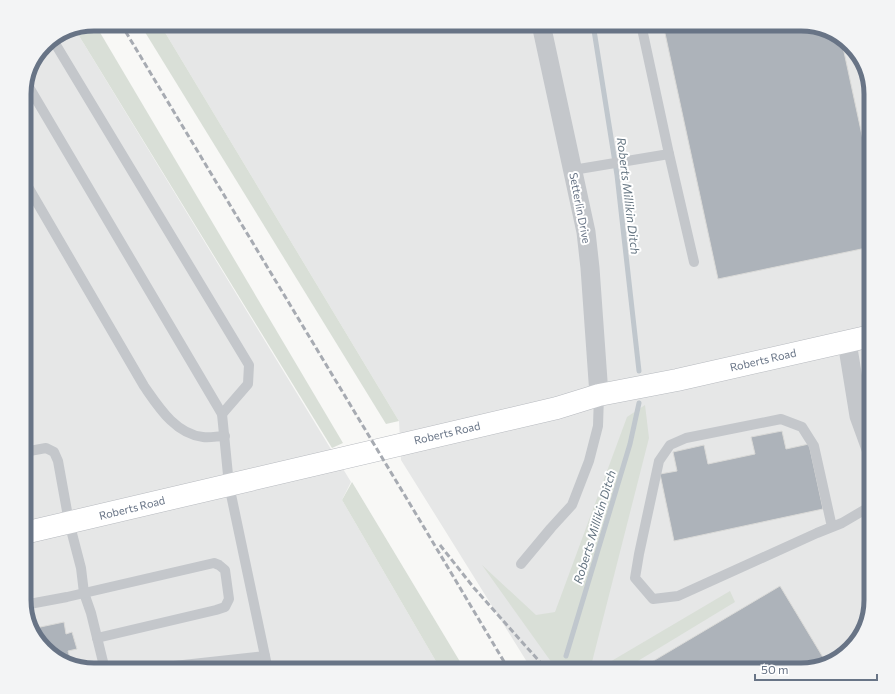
<svg xmlns="http://www.w3.org/2000/svg" width="895" height="694" font-family="Commissioner,sans-serif">
<style>
.built{fill:#e6e7e7}
.green{fill:#d9dfd7}
.lines{fill:none;stroke-linecap:round;stroke-linejoin:round}
.stream{stroke:#c0c7cd;stroke-width:5}
.building{fill:#adb3ba;stroke:#dadad8}
.primary-casing{stroke:#b7babf;stroke-width:23}
.lane{stroke:#c4c7cb;stroke-width:10}
.street{stroke:#c4c7cb;stroke-width:19}
.primary{stroke:#fff;stroke-width:22}
.rail{stroke:#a7abb2;stroke-width:3;stroke-dasharray:6 3;stroke-linecap:butt}
.labels{text-anchor:middle;stroke-width:4;stroke-linejoin:round;paint-order:stroke}
.street-label{font-size:11px;fill:#687486;stroke:#fff}
.water-label{font-size:12px;font-style:italic;fill:#647481;stroke:#fff}
.rim{fill:none;stroke:#687486;stroke-width:5}
</style>
<rect width="100%" height="100%" fill="#f8f8f6"/>
<g class="built">
<path d="M160,24H801L844,39L864,63L871,94V600L856,643L832,663L801,670H532L401,460L399,421Z"/>
<path d="M76,31L351,482L342,500L441,670H94L51,655L31,631L24,604V89L31,63L48,42Z"/>
</g>
<g class="green">
<path d="M95,24L343,443L332,448L76,31Z"/>
<path d="M140,24H160L399,421L386,424Z"/>
<path d="M645,405L649,438L592,662L603,666L730,591L735,602L623,670H557L482,565L536,615L555,612L627,417Z"/>
<path d="M352,482L465,670H441L342,500Z"/>
</g>
<g class="lines">
<g class="stream">
<path d="M593,24L617,175L639,371"/>
<path d="M566,656L630,444L639,403"/>
</g>
</g>
<g class="building">
<path d="M663,24H801L841,38L871,177V247L718,279Z"/>
<path d="M782,431L786,449L809,444L823,509L674,541L660,474L677,471L673,452L704,445L708,464L755,454L751,437Z"/>
<path d="M780,586L827,664L801,670H638Z"/>
<path d="M64,622L66,634L72,632L77,649L68,651L71,662L51,655L31,629Z"/>
</g>
<g class="lines">
<defs>
<path id="primary" d="M24,533L557,408L599,395L677,380L871,336"/>
</defs>
<use href="#primary" class="primary-casing"/>
<g class="lane">
<path d="M53,40L249,365L248,384L222,414"/>
<path d="M26,82L222,414L229,485L265,656L174,666L163,670"/>
<path d="M669,154L694,262"/>
<path d="M573,170L669,154L641,24"/>
<path d="M24,180L144,386C158,406 175,434 203,437C210,438 218,436 225,436"/>
<path d="M24,452L46,448L54,452L58,461L69,522L81,568L84,593L91,613L105,670"/>
<path d="M832,527L814,446L802,427L781,419L686,438L670,445L659,461L639,554L635,578L653,599L678,596L817,533L842,523L871,506"/>
<path d="M521,564L551,528L572,505L589,461L598,426L599,395"/>
<path d="M24,605L67,597L214,563L219,565L225,570L229,599L225,607L216,610L97,638"/>
<path d="M265,656L268,670"/>
</g>
<g class="street">
<path d="M541,24L586,232L590,268L599,395"/>
<path d="M847,342L859,416L871,449"/>
</g>
<use href="#primary" class="primary"/>
<g class="rail">
<path d="M121,24L419,519L509,670"/>
<path d="M440,545L474,588L547,670"/>
</g>
</g>
<g class="labels">
<g class="street-label">
<text transform="translate(580 208) rotate(79)" y="4">Setterlin Drive</text>
<text transform="translate(763 360) rotate(-13)" y="4">Roberts Road</text>
<text transform="translate(447 433) rotate(-13)" y="4">Roberts Road</text>
<text transform="translate(132 508) rotate(-14)" y="4">Roberts Road</text>
</g>
<g class="water-label">
<text transform="translate(628 196) rotate(83)" y="4">Roberts Millikin Ditch</text>
<text transform="translate(595 527) rotate(-73)" y="4">Roberts Millikin Ditch</text>
</g>
</g>
<path d="M0 0H895V694H0ZM94 31H801A63 63 0 0 1 864 94V600A63 63 0 0 1 801 663H94A63 63 0 0 1 31 600V94A63 63 0 0 1 94 31Z" fill="#f3f4f5" fill-rule="evenodd"/>
<path class="rim" d="M94 31H801A63 63 0 0 1 864 94V600A63 63 0 0 1 801 663H94A63 63 0 0 1 31 600V94A63 63 0 0 1 94 31Z"/>
<path d="M755 674v6h122v-6" fill="none" stroke="#687486" stroke-width="2"/>
<text x="761" y="674" font-size="12" fill="#687486" stroke="#ffffff" stroke-width="3" paint-order="stroke">50 m</text>
</svg>
